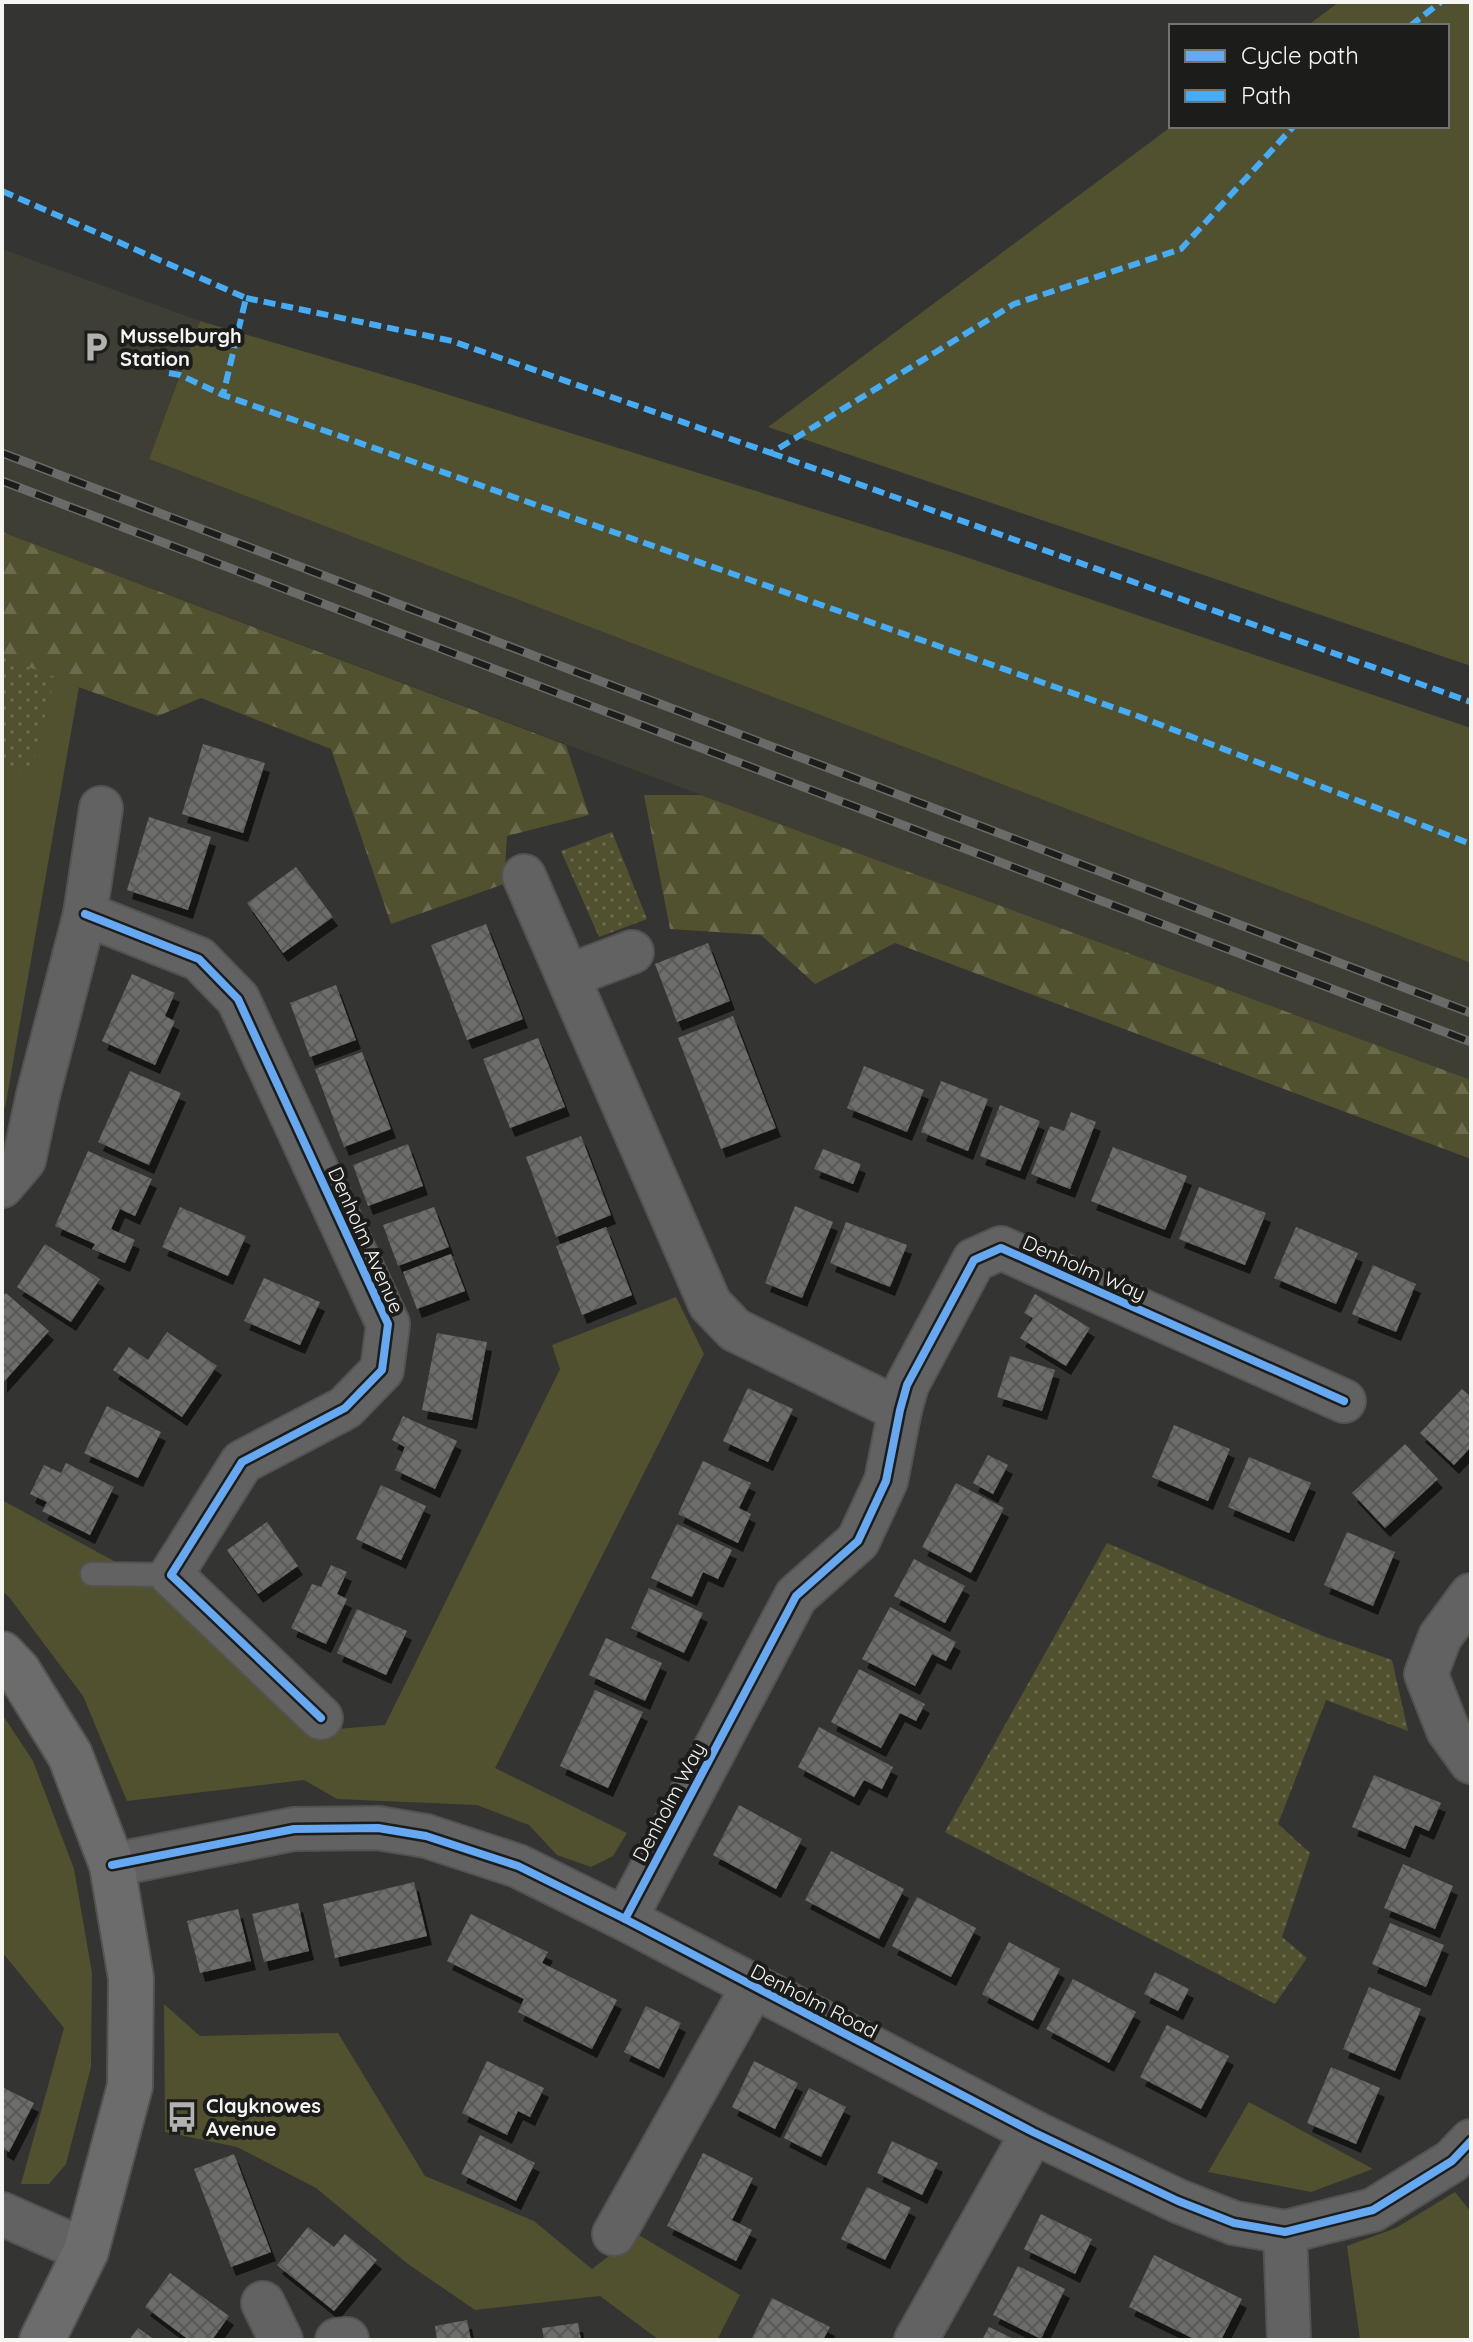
<svg xmlns="http://www.w3.org/2000/svg" width="1473" height="2342" font-family="Quicksand,sans-serif">
<style>
.built{fill:#3e3e35}
.grass{fill:#51512f}
.forest{fill:url(#forest-firs)}
.park{fill:url(#park-dots)}
.building{fill:url(#building-cross-hatch);filter:url(#shadow)}
.lines{fill:none;stroke-linecap:round;stroke-linejoin:round}
.lane-casing{stroke:#535351;stroke-width:26}
.street-casing{stroke:#535351;stroke-width:46}
.secondary-casing{stroke:#535351;stroke-width:48}
.lane{stroke:#626262;stroke-width:22}
.street{stroke:#626262;stroke-width:42}
.secondary{stroke:#6c6c6c;stroke-width:44}
.rail-casing{stroke:#6a6a69;stroke-width:9}
.rail{stroke:#1c1c1a;stroke-width:6;stroke-dasharray:18;stroke-linecap:butt}
.quiet{stroke:#46acf6;stroke-width:6;stroke-dasharray:12 6;stroke-linecap:butt}
.cycleway-casing{stroke:#1c1c1a;stroke-width:13}
.cycleway{stroke:#66a8f1;stroke-width:8}
.labels{text-anchor:middle;stroke-width:8;stroke-linejoin:round;paint-order:stroke}
.poi-label{font-size:20px;font-weight:bold;fill:#f5f5f2;stroke:#1c1c1a;text-anchor:start}
.street-label{font-size:20px;fill:#f5f5f2;stroke:#1c1c1a}
</style>
<defs>
<pattern id="forest-firs" width="22" height="20" patternUnits="userSpaceOnUse" patternTransform="scale(2)"><rect width="22" height="20" fill="#51512f"/><path d="M5 1l3.5 6h-7zM16 11l3.5 6h-7z" fill="#6b6b4e"/></pattern>
<pattern id="park-dots" width="8" height="8" patternUnits="userSpaceOnUse" patternTransform="scale(2)"><rect width="8" height="8" fill="#51512f"/><path d="M2 2h.1M6 6h.1" fill="none" stroke="#6b6b4e" stroke-width="1.8" stroke-linecap="round"/></pattern>
<pattern id="building-cross-hatch" width="8" height="8" patternUnits="userSpaceOnUse" patternTransform="scale(2)"><rect width="8" height="8" fill="#6d6d6b"/><path d="M0 0l8 8M0 8l8-8" fill="none" stroke="#585857"/></pattern>
<filter id="shadow"><feDropShadow dx="5" dy="9" stdDeviation="0" flood-color="#0009"/></filter>
</defs>
<rect width="100%" height="100%" fill="#343432"/>
<path class="built" d="M2,249L200,321L149,459L1471,963V1080L701,795L2,532Z"/>
<g class="grass">
<path d="M1339,2H1471V666L768,427L1172,126H1447V26H1307Z"/>
<path d="M200,321L411,383L957,554L1471,728V963L149,459Z"/>
<path d="M2,659L79,687L5,1108L2,1106Z"/>
<path d="M676,1297L704,1354L495,1768L627,1833L613,1856L591,1867L557,1855L529,1825L477,1805L337,1799L304,1780L127,1801L83,1696L9,1597L2,1591V1500L167,1590L337,1729L385,1725L560,1369L552,1345Z"/>
<path d="M2,1714L33,1761L74,1869L92,1973L91,2067L66,2164L49,2184H21L64,2028L2,1952Z"/>
<path d="M164,2004L200,2036L338,2033L425,2176L534,2221L592,2269L637,2234L740,2295L717,2340H659L600,2296L475,2310L408,2264L316,2188L237,2147L165,2132Z"/>
<path d="M1249,2102L1373,2169L1311,2192L1208,2172Z"/>
<path d="M1455,2192L1471,2212V2340H1360L1347,2246L1396,2228Z"/>
</g>
<g class="forest">
<path d="M2,532L566,745L589,815L507,836L504,884L391,924L331,749L201,698L158,716L2,659Z"/>
<path d="M644,795H701L1471,1080V1159L895,943L815,984L761,935L670,929Z"/>
</g>
<g class="park">
<path d="M2,657L55,677L30,774L2,764Z"/>
<path d="M612,832L647,919L599,937L561,851Z"/>
<path d="M1107,1543L1323,1636L1392,1660L1408,1731L1326,1700L1278,1824L1310,1853L1282,1937L1307,1958L1275,2004L945,1832Z"/>
</g>
<g class="building">
<path d="M203,744L265,763L243,833L182,814Z"/>
<path d="M149,817L211,837L188,910L127,890Z"/>
<path d="M296,867L333,917L283,953L247,903Z"/>
<path d="M486,924L523,1019L467,1040L431,945Z"/>
<path d="M708,943L730,1001L677,1022L655,964Z"/>
<path d="M132,974L175,993L165,1016L175,1021L155,1065L102,1041Z"/>
<path d="M336,985L356,1040L310,1057L290,1003Z"/>
<path d="M733,1016L776,1128L721,1149L678,1038Z"/>
<path d="M538,1038L565,1107L510,1128L483,1059Z"/>
<path d="M362,1052L391,1129L344,1147L315,1069Z"/>
<path d="M864,1066L924,1090L907,1132L847,1108Z"/>
<path d="M130,1071L181,1093L149,1165L98,1142Z"/>
<path d="M941,1081L988,1099L968,1151L921,1132Z"/>
<path d="M1000,1105L1040,1121L1020,1171L980,1156Z"/>
<path d="M1071,1112L1096,1122L1070,1189L1031,1174L1050,1126L1064,1131Z"/>
<path d="M581,1136L611,1215L556,1237L526,1157Z"/>
<path d="M408,1144L423,1186L368,1206L353,1165Z"/>
<path d="M1113,1147L1187,1176L1165,1230L1091,1201Z"/>
<path d="M823,1149L861,1164L853,1184L814,1169Z"/>
<path d="M88,1151L152,1179L135,1216L120,1209L111,1229L135,1240L125,1263L92,1249L95,1244L55,1226Z"/>
<path d="M1199,1187L1266,1213L1245,1265L1179,1239Z"/>
<path d="M795,1206L833,1222L802,1298L765,1283Z"/>
<path d="M180,1207L246,1236L228,1276L162,1247Z"/>
<path d="M434,1207L449,1247L398,1266L383,1225Z"/>
<path d="M846,1222L907,1245L890,1287L830,1263Z"/>
<path d="M606,1227L632,1295L582,1315L556,1246Z"/>
<path d="M1296,1227L1358,1253L1336,1304L1274,1278Z"/>
<path d="M45,1244L100,1279L71,1322L17,1287Z"/>
<path d="M451,1254L465,1291L417,1309L403,1272Z"/>
<path d="M1373,1265L1416,1284L1396,1332L1352,1314Z"/>
<path d="M264,1278L320,1302L300,1345L244,1321Z"/>
<path d="M6,1293L49,1331L2,1384V1297Z"/>
<path d="M1035,1294L1090,1328L1066,1366L1020,1338L1033,1318L1024,1313Z"/>
<path d="M167,1332L217,1366L182,1417L113,1370L129,1347L148,1360Z"/>
<path d="M437,1333L487,1342L472,1420L422,1410Z"/>
<path d="M1010,1356L1055,1370L1042,1411L997,1397Z"/>
<path d="M748,1388L793,1409L768,1462L723,1441Z"/>
<path d="M1462,1389L1471,1397V1447L1454,1465L1420,1433Z"/>
<path d="M107,1406L161,1432L138,1478L84,1453Z"/>
<path d="M403,1416L457,1441L435,1489L395,1470L405,1447L392,1440Z"/>
<path d="M1174,1425L1230,1449L1208,1501L1152,1477Z"/>
<path d="M1405,1444L1438,1479L1385,1528L1352,1493Z"/>
<path d="M988,1455L1008,1465L993,1494L973,1483Z"/>
<path d="M1249,1457L1311,1483L1289,1533L1228,1507Z"/>
<path d="M703,1461L751,1483L739,1508L751,1514L738,1543L678,1514Z"/>
<path d="M66,1463L114,1487L90,1535L42,1511L47,1502L30,1494L44,1465L61,1473Z"/>
<path d="M956,1483L1004,1508L971,1573L922,1547Z"/>
<path d="M381,1485L426,1506L401,1560L356,1539Z"/>
<path d="M267,1522L298,1566L258,1594L227,1550Z"/>
<path d="M677,1524L732,1550L718,1579L703,1572L692,1597L651,1578Z"/>
<path d="M1347,1532L1395,1552L1373,1606L1324,1585Z"/>
<path d="M914,1559L965,1586L945,1623L894,1596Z"/>
<path d="M331,1565L347,1572L337,1594L347,1599L326,1644L291,1628L312,1584L321,1587Z"/>
<path d="M649,1588L703,1613L684,1653L631,1628Z"/>
<path d="M890,1607L956,1642L946,1661L932,1654L915,1686L862,1659Z"/>
<path d="M357,1609L407,1631L386,1675L337,1653Z"/>
<path d="M606,1638L662,1663L645,1701L589,1675Z"/>
<path d="M859,1669L925,1704L916,1721L900,1713L881,1748L831,1722Z"/>
<path d="M595,1690L643,1712L608,1788L560,1766Z"/>
<path d="M819,1727L893,1767L882,1789L864,1780L854,1797L798,1767Z"/>
<path d="M1374,1775L1441,1803L1429,1831L1415,1825L1405,1849L1352,1827Z"/>
<path d="M739,1805L802,1839L776,1889L713,1855Z"/>
<path d="M831,1851L904,1889L879,1939L805,1900Z"/>
<path d="M1403,1864L1453,1886L1435,1929L1384,1908Z"/>
<path d="M414,1882L427,1936L335,1958L323,1904Z"/>
<path d="M917,1897L976,1928L951,1977L892,1946Z"/>
<path d="M298,1903L309,1951L264,1962L252,1914Z"/>
<path d="M238,1909L251,1961L200,1973L187,1921Z"/>
<path d="M471,1914L548,1952L542,1963L617,2000L592,2049L518,2012L524,1999L447,1961Z"/>
<path d="M1390,1923L1444,1945L1426,1987L1372,1964Z"/>
<path d="M1009,1942L1060,1969L1033,2021L982,1994Z"/>
<path d="M1155,1972L1189,1989L1178,2011L1144,1994Z"/>
<path d="M1073,1979L1136,2012L1109,2063L1046,2029Z"/>
<path d="M1369,1987L1421,2009L1395,2071L1343,2049Z"/>
<path d="M646,2006L681,2023L659,2069L624,2052Z"/>
<path d="M1167,2025L1229,2056L1201,2109L1140,2077Z"/>
<path d="M487,2061L544,2088L530,2117L518,2111L507,2135L462,2113Z"/>
<path d="M754,2061L798,2083L775,2129L732,2107Z"/>
<path d="M1331,2067L1380,2088L1356,2144L1307,2123Z"/>
<path d="M2,2087L34,2103L9,2152L2,2148Z"/>
<path d="M809,2088L846,2107L821,2157L784,2138Z"/>
<path d="M480,2135L535,2163L516,2201L461,2174Z"/>
<path d="M892,2141L938,2163L922,2195L877,2173Z"/>
<path d="M703,2153L753,2178L732,2220L752,2230L736,2261L667,2226Z"/>
<path d="M234,2154L271,2252L231,2267L194,2169Z"/>
<path d="M867,2187L911,2208L885,2260L841,2239Z"/>
<path d="M1041,2214L1092,2239L1075,2274L1024,2249Z"/>
<path d="M308,2227L334,2247L345,2234L377,2260L334,2311L277,2265Z"/>
<path d="M1154,2255L1242,2299L1221,2340H1196L1129,2307Z"/>
<path d="M1018,2266L1065,2289L1041,2339L993,2315Z"/>
<path d="M170,2273L229,2316L212,2340H189L145,2307Z"/>
<path d="M772,2298L830,2327L823,2340H751Z"/>
<path d="M467,2320L471,2340H437L435,2326Z"/>
<path d="M578,2323L581,2340H544L542,2328Z"/>
<path d="M989,2327L1016,2340H982Z"/>
<path d="M138,2328L155,2340H129Z"/>
</g>
<g class="lines">
<defs>
<path id="lane" d="M92,1574L171,1575"/>
<g id="street">
<path d="M524,876L710,1304L735,1330L900,1410"/>
<path d="M85,914L199,959L238,999L388,1324L382,1370L345,1408L242,1462L171,1575L321,1718"/>
<path d="M568,976L632,952"/>
<path d="M2,1186L24,1160L38,1095L85,914L101,808"/>
<path d="M1471,1595L1440,1637L1426,1674L1448,1730L1471,1762"/>
<path d="M112,1865L294,1829L378,1828L426,1836L518,1866L625,1919L1033,2132L1178,2201L1234,2223L1285,2232L1373,2210L1452,2161L1471,2141"/>
<path d="M625,1919L796,1596L858,1541L886,1481L900,1410L907,1385L974,1260L1001,1248L1344,1401"/>
<path d="M2,2214L86,2251"/>
<path d="M1285,2232L1289,2340"/>
<path d="M614,2234L753,1987"/>
<path d="M263,2303L281,2340"/>
<path d="M337,2340L347,2339"/>
<path d="M916,2340L1033,2132"/>
</g>
<path id="secondary" d="M2,1654L18,1671L70,1755L112,1865L131,1978L130,2086L86,2251L42,2340"/>
</defs>
<use href="#lane" class="lane-casing"/>
<use href="#street" class="street-casing"/>
<use href="#secondary" class="secondary-casing"/>
<use href="#lane" class="lane"/>
<use href="#street" class="street"/>
<use href="#secondary" class="secondary"/>
<defs>
<g id="rail">
<path d="M2,453L1471,1013"/>
<path d="M2,481L1471,1042"/>
</g>
</defs>
<use href="#rail" class="rail-casing"/>
<use href="#rail" class="rail"/>
<g class="quiet">
<path d="M1410,26L1441,2"/>
<path d="M2,191L246,298L223,395"/>
<path d="M246,298L452,341L771,453L1014,304L1181,249L1294,126"/>
<path d="M169,373L180,375L223,395L1135,715L1471,844"/>
<path d="M771,453L1471,702"/>
</g>
<defs>
<g id="cycleway">
<path d="M85,914L199,959L238,999L388,1324L382,1370L345,1408L242,1462L171,1575L321,1718"/>
<path d="M112,1865L294,1829L378,1828L426,1836L518,1866L625,1919L1033,2132L1178,2201L1234,2223L1285,2232L1373,2210L1452,2161L1471,2141"/>
<path d="M625,1919L796,1596L858,1541L886,1481L900,1410L907,1385L974,1260L1001,1248L1344,1401"/>
</g>
</defs>
<use href="#cycleway" class="cycleway-casing"/>
<use href="#cycleway" class="cycleway"/>
</g>
<defs>
<symbol id="parking-bare" viewBox="-9 -9 18 18"><path d="M-3.5-5.5H1a3.5 3.5 0 0 1 0 7H-1V5.5H-3.5ZM-1-3.4V-.6H.8a1.4 1.4 0 0 0 0-2.8Z" fill="#b1b1af" stroke="#1c1c1a" stroke-width="2.5" paint-order="stroke"/></symbol>
<symbol id="bus-bare" viewBox="-9 -9 18 18"><path d="M-5-6H5V4H4V6H2V4H-2V6H-4V4H-5ZM-3.5-4V0h7V-4ZM-3.5 1.2v1.5H-2V1.2ZM2 1.2v1.5H3.5V1.2Z" fill="#b1b1af" stroke="#1c1c1a" stroke-width="2.5" paint-order="stroke"/></symbol>
</defs>
<g fill-rule="evenodd">
<use href="#parking-bare" x="74" y="325" width="44" height="44"/>
<use href="#bus-bare" x="160" y="2095" width="44" height="44"/>
</g>
<g class="labels">
<g class="poi-label">
<text x="120" y="343">Musselburgh<tspan x="120" dy="23">Station</tspan></text>
<text x="206" y="2113">Clayknowes<tspan x="206" dy="23">Avenue</tspan></text>
</g>
<g class="street-label">
<text transform="translate(366 1240) rotate(66)" y="7">Denholm Avenue</text>
<text transform="translate(1084 1268) rotate(24)" y="7">Denholm Way</text>
<text transform="translate(669 1802) rotate(-62)" y="7">Denholm Way</text>
<text transform="translate(814 2001) rotate(27)" y="7">Denholm Road</text>
</g>
</g>
<rect width="1473" height="2342" fill="none" stroke="#f5f5f2" stroke-width="8"/>
<rect x="1169" y="24" width="280" height="104" fill="#1c1c1a" stroke="#737370" stroke-width="2"/>
<rect x="1185" y="50" width="40" height="12" fill="#66a8f1" stroke="#737370" stroke-width="2"/>
<text x="1241" y="64" font-size="24" fill="#f5f5f2">Cycle path</text>
<rect x="1185" y="90" width="40" height="12" fill="#46acf6" stroke="#737370" stroke-width="2"/>
<text x="1241" y="104" font-size="24" fill="#f5f5f2">Path</text>
</svg>
